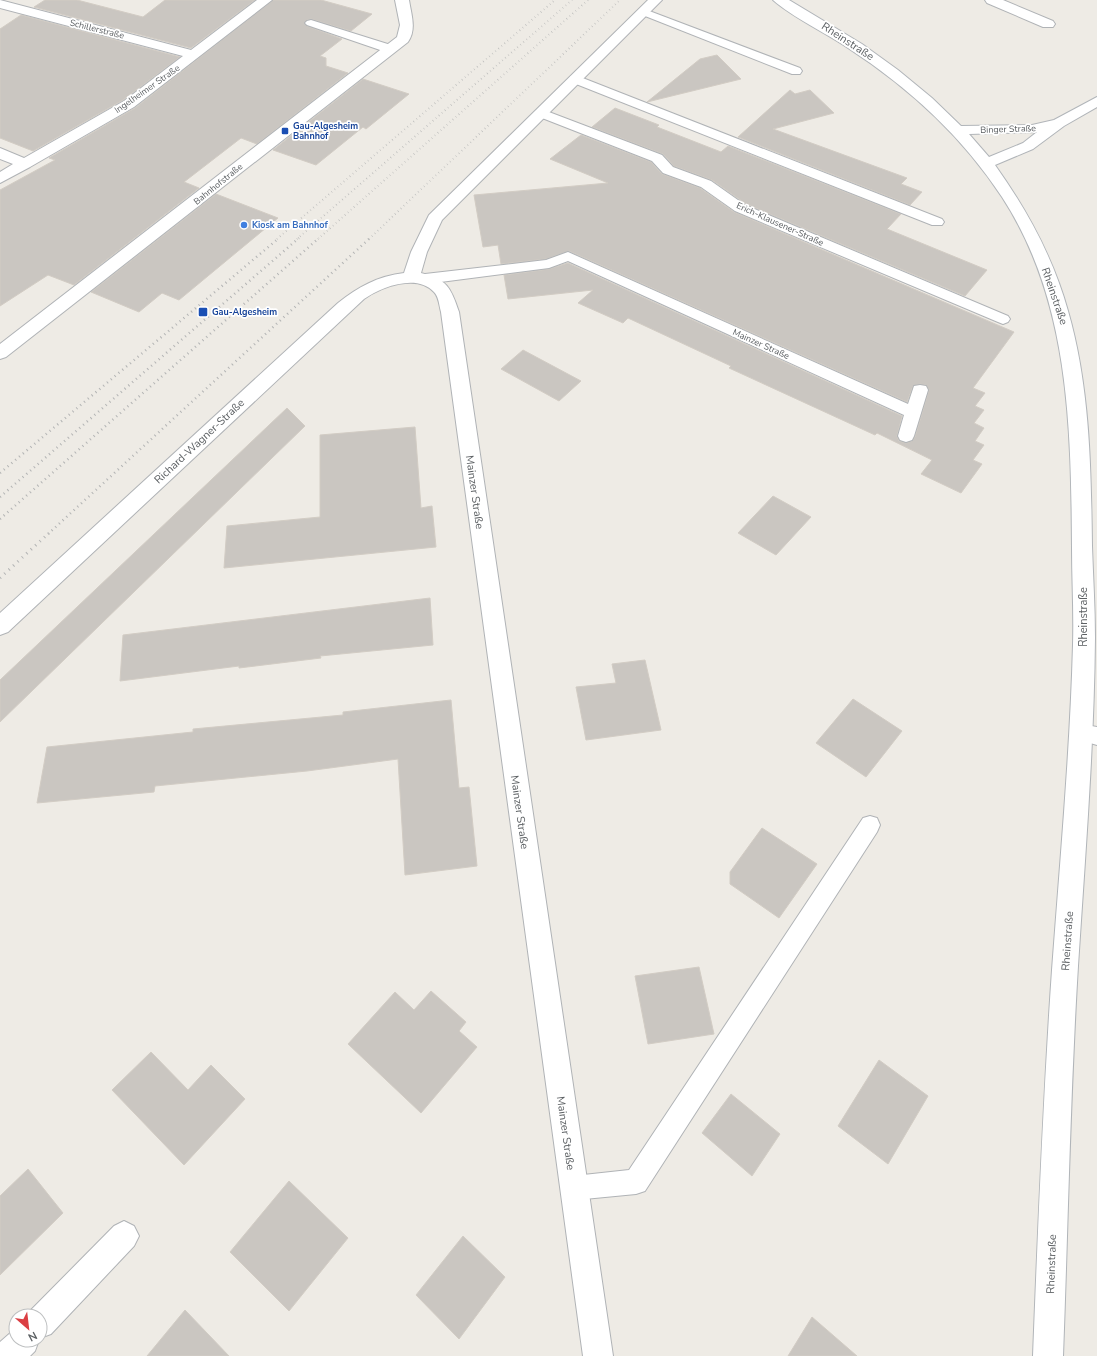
<svg xmlns="http://www.w3.org/2000/svg" width="1097" height="1356" font-family="'Nunito Sans',sans-serif">
<style>
.building{fill:#cac6c1;stroke:#d2ccc4}
.lines{fill:none;stroke-linecap:round;stroke-linejoin:round}
.lane-casing{stroke:#b0b3b6;stroke-width:2}
.street-casing{stroke:#b0b3b6;stroke-width:2}
.secondary-casing{stroke:#b1b5b9;stroke-width:2}
.lane{fill:#fff;fill-rule:evenodd}
.street{fill:#fff;fill-rule:evenodd}
.secondary{fill:#fff;fill-rule:evenodd}
.rail-far2{stroke:#b3b4b4;stroke-width:2;stroke-dasharray:0.5 3.5;stroke-linecap:butt}
.rail-far1{stroke:#b3b4b4;stroke-width:2.5;stroke-dasharray:1 4;stroke-linecap:butt}
.rail{stroke:#b3b4b4;stroke-width:3;stroke-dasharray:1 5;stroke-linecap:butt}
.transit-dot{fill:#1a4fb4;stroke:#fff;stroke-width:1.5}
.shop-dot{fill:#3f7fe0;stroke:#fff;stroke-width:1.5}
.labels{text-anchor:middle;stroke-width:3.5;stroke-linejoin:round;paint-order:stroke}
.far-street-label{font-size:9px;fill:#5d6164;stroke:#fff}
.far-transit-label{font-size:9px;font-weight:bold;fill:#164399;stroke:#fff;text-anchor:start}
.far-shop-label{font-size:9px;font-weight:bold;fill:#366cbe;stroke:#fff;text-anchor:start}
.street-label{font-size:11px;fill:#5d6164;stroke:#fff}
</style>
<rect width="100%" height="100%" fill="#eeebe5"/>
<g class="building">
<path d="M45,0H77L143,17L165,0H255L191,48L34,7Z"/>
<path d="M273,0H321L372,14L351,31L311,19L307,20L304,23L307,26L342,39L320,56L326,58V66L348,73L257,144L241,138L184,182L199,188L74,285L48,275L0,306V190L55,160L49,158L135,108Z"/>
<path d="M21,15L180,57L123,100L33,151L0,138V29Z"/>
<path d="M717,55L741,79L647,102L700,59Z"/>
<path d="M363,79L409,94L366,129L363,127L316,165L273,150Z"/>
<path d="M790,90L795,94L810,90L834,113L773,129L907,178L901,184L922,192L910,205L738,137Z"/>
<path d="M615,108L659,125L657,127L721,152L728,146L901,214L887,229L987,270L965,296L746,204L712,180L674,166L663,154L592,127Z"/>
<path d="M581,135L651,162L662,174L700,188L734,212L1014,332L973,388L985,393L975,406L984,410L974,423L984,428L975,441L984,445L973,460L982,464L961,493L921,474L932,460L877,433L875,435L729,368L731,366L628,318L623,323L578,303L593,290L508,299L504,275L549,269L568,263L902,416L897,436L899,441L906,443L912,441L915,437L929,390L926,385L920,384L913,386L907,402L569,251L546,259L501,264L498,245L483,247L474,195L608,183L550,159Z"/>
<path d="M216,194L278,218L179,300L162,293L139,312L91,292Z"/>
<path d="M523,350L581,381L559,401L501,369Z"/>
<path d="M287,408L305,426L0,722V680Z"/>
<path d="M415,427L421,508L432,506L436,547L224,568L227,526L320,517V435Z"/>
<path d="M773,496L811,517L776,555L738,533Z"/>
<path d="M430,598L433,645L320,656L321,658L239,668V666L120,681L123,635Z"/>
<path d="M645,660L661,730L586,740L576,687L616,683L612,664Z"/>
<path d="M853,699L902,731L866,777L816,743Z"/>
<path d="M451,700L459,788L469,787L477,866L405,875L398,759L307,771L155,786L154,792L37,803L47,747L193,732V729L343,715V712Z"/>
<path d="M762,828L817,864L779,918L730,884V872Z"/>
<path d="M699,967L714,1034L648,1044L635,976Z"/>
<path d="M431,991L466,1022L459,1031L477,1047L421,1113L348,1044L395,992L414,1010Z"/>
<path d="M151,1052L188,1090L211,1065L245,1099L184,1165L112,1090Z"/>
<path d="M879,1060L928,1096L888,1164L838,1126Z"/>
<path d="M731,1094L780,1134L752,1176L702,1133Z"/>
<path d="M28,1169L63,1213L0,1275V1196Z"/>
<path d="M289,1181L348,1238L289,1311L230,1252Z"/>
<path d="M463,1236L505,1277L459,1339L416,1295Z"/>
<path d="M185,1310L229,1356H147Z"/>
<path d="M812,1317L857,1356H788Z"/>
</g>
<g class="lines">
<defs>
<g id="lane">
<path d="M644,9L800,68L802,71L800,74H792L640,14L638,12Z"/>
<path d="M311,20L394,46L396,49L394,52H386L307,25L305,23L307,21Z"/>
<path d="M575,75L942,219L944,222L942,225H932L571,82L569,79L571,76Z"/>
<path d="M541,109L662,155L673,167L711,181L745,205L1008,316L1010,319L1008,322L1003,324L998,322L735,211L701,187L663,173L652,161L537,116L535,113Z"/>
<path d="M568,252L908,404L914,386L920,385L926,386L928,390L914,436L912,440L906,442L900,440L898,436L904,415L568,261L549,268L425,284L420,282L418,279L420,276L425,274L546,260Z"/>
<path d="M1080,724L1097,727V745L1073,738L1070,732L1073,726Z"/>
<path d="M870,816L877,818L880,825L877,832L645,1191L636,1194L574,1200L565,1197L562,1188L565,1179L574,1176L629,1170L863,818Z"/>
</g>
<g id="street">
<path d="M0,0L191,50L257,0H272L134,107L30,167L0,183V172L13,164L0,159V148L24,158L124,101L183,56L0,8Z"/>
<path d="M395,0H409C411,14 417,29 408,42L6,357L0,359V344L397,37L400,25Z"/>
<path d="M648,0H662L442,220L427,252L421,273C447,279 451,288 459,312L613,1356H583L441,312C439,305 439,297 434,292C417,273 381,287 364,299L8,632L0,635V613L338,303C358,287 378,276 404,273L411,252L429,215Z"/>
<path d="M985,0H1003L1053,21L1055,24L1053,27H1043L987,3Z"/>
<path d="M124,1221L134,1226L139,1236L134,1246L51,1334L40,1338V1316H28L29,1312L114,1226Z"/>
<path d="M16,1328V1340H39L35,1351L30,1356H0V1342Z"/>
</g>
<path id="secondary" d="M773,0H789L862,44L898,70L932,98L961,126L1032,125L1054,120L1097,97V107L1064,126L1033,149L995,165C1027,210 1053,257 1068,311C1090,387 1091,468 1092,546C1093,577 1095,607 1095,638C1094,747 1085,857 1078,966C1070,1096 1068,1226 1063,1356H1033C1038,1227 1043,1099 1052,970C1060,862 1070,753 1073,645C1074,612 1072,580 1072,548C1071,428 1070,301 1002,197C962,136 908,87 848,48C826,33 792,17 773,0ZM1037,132L1023,143L989,157L969,134Z"/>
</defs>
<use href="#lane" class="lane-casing"/>
<use href="#street" class="street-casing"/>
<use href="#secondary" class="secondary-casing"/>
<use href="#lane" class="lane"/>
<use href="#street" class="street"/>
<use href="#secondary" class="secondary"/>
<g class="rail-far2">
<path d="M277,239L555,0"/>
<path d="M297,239L572,0"/>
<path d="M318,239L588,0"/>
<path d="M369,239L620,0"/>
</g>
<g class="rail-far1">
<path d="M0,473L279,238"/>
<path d="M0,497L299,238"/>
<path d="M0,519L319,238"/>
<path d="M48,534L370,238"/>
</g>
<path class="rail" d="M0,578L49,533"/>
</g>
<g class="transit-dot">
<rect x="281" y="127" width="8" height="8" rx="2"/>
<rect x="198" y="307" width="10" height="10" rx="2"/>
</g>
<circle class="shop-dot" cx="244" cy="225" r="4"/>
<g class="labels">
<g class="far-street-label">
<text transform="translate(97 29) rotate(14)" y="3">Schillerstraße</text>
<text transform="translate(147 89) rotate(-35)" y="3">Ingelheimer Straße</text>
<text transform="translate(1008 129) rotate(-2)" y="3">Binger Straße</text>
<text transform="translate(218 184) rotate(-39)" y="3">Bahnhofstraße</text>
<text transform="translate(780 224) rotate(24)" y="3">Erich-Klausener-Straße</text>
<text transform="translate(761 344) rotate(24)" y="3">Mainzer Straße</text>
</g>
<g class="far-transit-label">
<text x="293" y="129">Gau-Algesheim<tspan x="293" dy="10">Bahnhof</tspan></text>
<text x="212" y="315">Gau-Algesheim</text>
</g>
<g class="far-shop-label">
<text x="252" y="228">Kiosk am Bahnhof</text>
</g>
<g class="street-label">
<text transform="translate(848 41) rotate(33)" y="4">Rheinstraße</text>
<text transform="translate(1055 296) rotate(71)" y="4">Rheinstraße</text>
<text transform="translate(199 441) rotate(-43)" y="4">Richard-Wagner-Straße</text>
<text transform="translate(475 492) rotate(82)" y="4">Mainzer Straße</text>
<text transform="translate(1083 617) rotate(-90)" y="4">Rheinstraße</text>
<text transform="translate(520 812) rotate(82)" y="4">Mainzer Straße</text>
<text transform="translate(1067 941) rotate(-86)" y="4">Rheinstraße</text>
<text transform="translate(566 1133) rotate(82)" y="4">Mainzer Straße</text>
<text transform="translate(1051 1264) rotate(-88)" y="4">Rheinstraße</text>
</g>
</g>
<g transform="translate(28 1328) rotate(152)"><circle r="19" fill="#ffffff" stroke="#bec0c1"/>
<path d="M0-3L7 15L0 10L-7 15Z" fill="#db3e43"/>
<text y="-6" font-size="11" font-weight="bold" text-anchor="middle" fill="#5d6164">N</text>
</g>
</svg>
